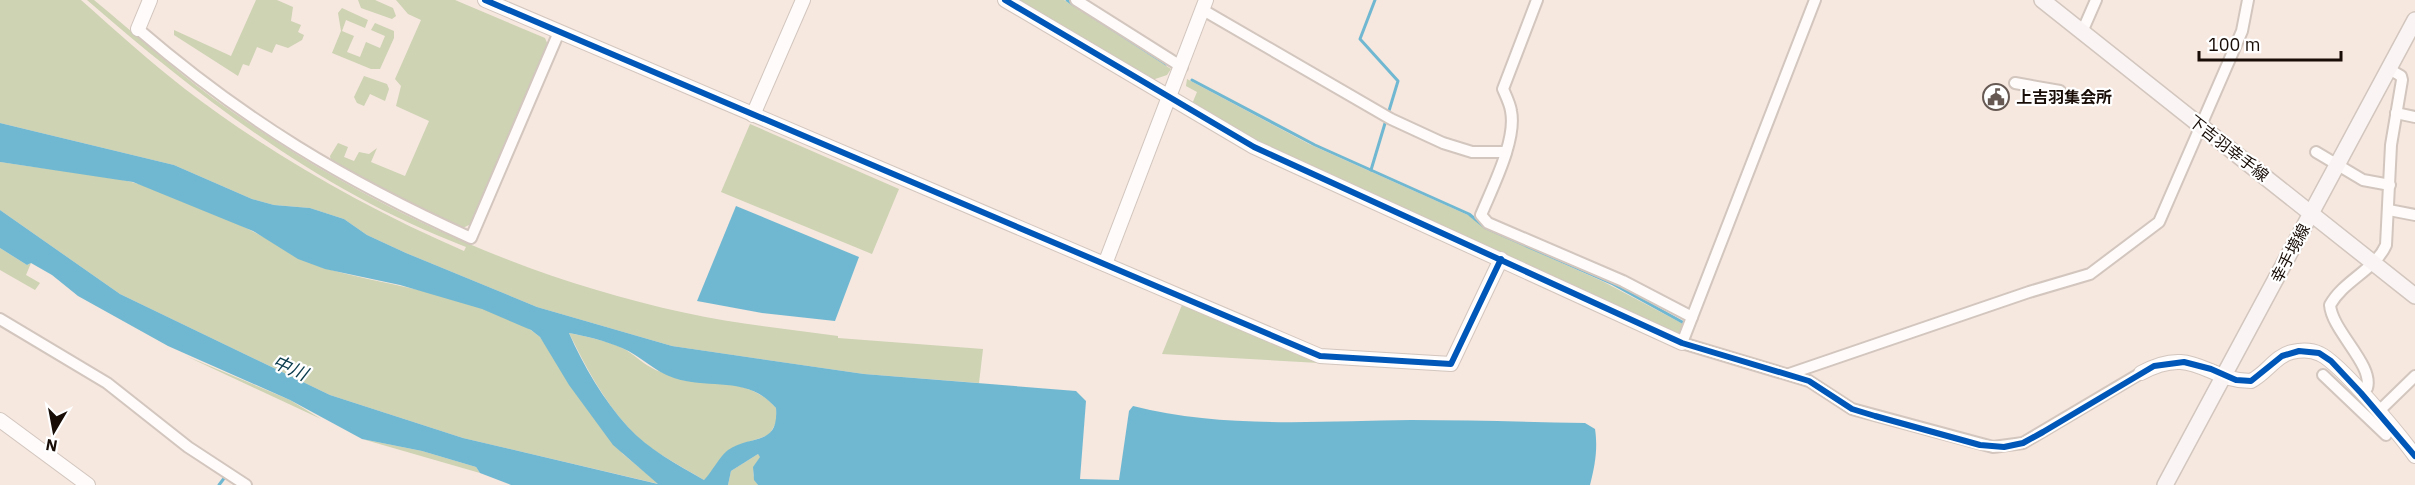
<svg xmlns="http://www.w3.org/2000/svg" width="2415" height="485" font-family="'IBM Plex Sans','Noto Sans JP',sans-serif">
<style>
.green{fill:#cdd3b3}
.water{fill:#70b8d2;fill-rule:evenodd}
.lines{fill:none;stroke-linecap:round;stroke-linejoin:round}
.stream{stroke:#70b8d2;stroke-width:3}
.minor-casing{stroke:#d2c6be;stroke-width:14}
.tertiary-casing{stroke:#d2c6be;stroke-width:16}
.secondary-casing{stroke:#d2c6be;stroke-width:18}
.minor{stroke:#fefbfa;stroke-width:10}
.tertiary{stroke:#fefbfa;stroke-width:14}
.secondary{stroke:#faf5f4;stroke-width:15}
.cycleway-casing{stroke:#fff;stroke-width:10}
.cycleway{stroke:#0057b8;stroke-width:6}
.labels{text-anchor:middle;stroke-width:4.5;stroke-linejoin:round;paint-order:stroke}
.poi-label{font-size:16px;font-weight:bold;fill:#180d07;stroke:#fff;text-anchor:start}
.street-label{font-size:16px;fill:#180d07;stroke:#fff}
.water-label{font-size:18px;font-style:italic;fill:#093a4b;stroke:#fff}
</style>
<rect width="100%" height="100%" fill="#f6e7df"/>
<g class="green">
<path d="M0,0H81C115,30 149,61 185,89C270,154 365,208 464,251L466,247C323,193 201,99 87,0H94C139,37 183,78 231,111C368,207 522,278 686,313C736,324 787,329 838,336V338L983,349L979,383L864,374L672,346L537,307L406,253L367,235L344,219L310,208L274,205L252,199L174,165L0,123Z"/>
<path d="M256,0H277L293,7L291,21L301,25L298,32L304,35L302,40L288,48L276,44L272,53L257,47L249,66L243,64L238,76L174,35V30L231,56Z"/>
<path d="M358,0H375L393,8L396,16L392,19L361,8Z"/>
<path d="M396,0H455L545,38L548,45L471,224L463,228L404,201L331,161L330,156L338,143L348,147L344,157L354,161L359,152L369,154L377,148L371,162L405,176L429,121L396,106L401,86L395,79L421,20L408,14Z"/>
<path d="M1016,0H1064L1171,69L1167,75L1152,80Z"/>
<path d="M342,8L368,20L365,28L346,20L342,31L354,36L347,52L360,57L366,42L380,48L385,36L371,30L375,23L394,31V38L380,69H371L332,53L341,31L338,13Z"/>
<path d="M364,76L387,84L389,89L385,101L370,94L364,106L357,103L354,97Z"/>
<path d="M1187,79L1309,144L1470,216L1486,229L1604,282L1685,325L1682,333L1677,335L1254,141L1192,104L1197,92L1186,86Z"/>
<path d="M750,124L899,189L872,254L721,192Z"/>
<path d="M0,162C54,171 109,172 161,191C191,203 223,216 252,231C277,243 298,260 325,268C387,287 490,296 540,337L623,454L659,484L463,438L330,395L120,294L0,210Z"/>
<path d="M0,248L27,265L31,263L26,275L40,283L35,290L0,270Z"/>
<path d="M1182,305L1319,363L1162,354Z"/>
<path d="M569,333C587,337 610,341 626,350C637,357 648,368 661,372C699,387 747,374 776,408L777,421L769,435L745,443L704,480C678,464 648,450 628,427C603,400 585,365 569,333Z"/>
<path d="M186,356L290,400L321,419Z"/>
<path d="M362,439L422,451L476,467L480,473Z"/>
<path d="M758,454L761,457C753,466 750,474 758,485H728L731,471Z"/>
</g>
<g class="water">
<path d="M0,123L174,165L252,199L274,205L310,208L344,219L367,235L406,253L537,307L672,346L864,374L1076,391L1086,401L1080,479L1119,480L1129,411L1133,406C1223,429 1319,421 1411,420C1469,420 1527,422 1585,423L1595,429C1598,449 1595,465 1590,485H758L754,480L753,467L760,457L758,454L731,471L728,485H511L480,473L476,467L422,451L362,439L290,400L168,346L78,296L52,275L31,263L27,265L0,248V210L120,294L330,395L463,438L658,484L613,445L569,385L540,337L531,330L482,309L400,285L325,269L298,259L253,231L133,182L0,162ZM569,333C586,336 606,341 622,348C641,356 655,372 674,378C710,390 748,375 776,408C779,447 751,434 728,450C719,457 712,472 704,480C678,465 648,449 628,427C604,401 583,365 569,333Z"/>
<path d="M736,206L859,257L835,321L762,313L697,301Z"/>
</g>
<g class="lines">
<g class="stream">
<path d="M1067,0L1074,5"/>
<path d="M1375,0L1360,39L1398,81L1388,114"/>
<path d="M1084,11L1166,64"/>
<path d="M1192,80L1315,145L1469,214L1486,228L1613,284L1684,323"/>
<path d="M1371,170L1386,120"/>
<path d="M219,485L225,477"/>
</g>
<defs>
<g id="minor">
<path d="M1076,0L1182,67"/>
<path d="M1537,0L1503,89C1506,96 1510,104 1511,111C1517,140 1492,188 1481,215L1488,223L1623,281L1692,317"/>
<path d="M1815,0L1682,343L1809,381L1852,409L1993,447L2023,443L2141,373"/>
<path d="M1203,10L1391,119L1443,143L1472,152H1506"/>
<path d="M138,29C245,121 343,180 471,238L559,32"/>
<path d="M2082,32L2096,0"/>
<path d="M2015,83L2060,91"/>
<path d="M2396,113L2415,117"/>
<path d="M2316,152L2363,180L2390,185"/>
<path d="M2389,210L2415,215"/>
<path d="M0,319L107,383L188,447L246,485"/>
<path d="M1789,374L2029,292L2090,274L2159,222L2242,31L2248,0"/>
<path d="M2323,375L2386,435"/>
<path d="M2361,393L2367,388C2374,365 2332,331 2330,305C2344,280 2375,270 2386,245L2391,145L2402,80L2401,76L2389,69"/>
<path d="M2378,412L2415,376"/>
</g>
<g id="tertiary">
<path d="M485,0L1320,356L1451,364L1501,259"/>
<path d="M1005,0L1254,147L1682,343"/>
<path d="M138,29L150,0"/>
<path d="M753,115L803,0"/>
<path d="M1105,264L1206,0"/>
<path d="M2141,373C2194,344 2206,381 2251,381C2267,373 2275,356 2292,352C2301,350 2312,350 2320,354C2340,363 2400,435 2415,456"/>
<path d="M0,420L88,485"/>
</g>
<g id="secondary">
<path d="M2042,0L2415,296"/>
<path d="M2165,485L2415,20"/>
</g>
</defs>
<use href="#minor" class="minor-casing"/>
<use href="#tertiary" class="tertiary-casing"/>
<use href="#secondary" class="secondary-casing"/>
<use href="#minor" class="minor"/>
<use href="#tertiary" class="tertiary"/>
<use href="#secondary" class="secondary"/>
<defs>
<g id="cycleway">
<path d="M485,0L1320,356L1451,364L1501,259"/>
<path d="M1005,0L1254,147L1682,343L1809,381L1852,409L1875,416L1980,445L2004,447L2023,443L2043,432L2154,366L2184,362L2211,369L2236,380L2251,381L2282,356L2299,351L2319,353L2331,361L2361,393L2415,456"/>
</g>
</defs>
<use href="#cycleway" class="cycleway-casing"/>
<use href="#cycleway" class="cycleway"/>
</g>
<defs>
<symbol id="civic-ring" viewBox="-11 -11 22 22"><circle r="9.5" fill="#fff" stroke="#665953" stroke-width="1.5"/><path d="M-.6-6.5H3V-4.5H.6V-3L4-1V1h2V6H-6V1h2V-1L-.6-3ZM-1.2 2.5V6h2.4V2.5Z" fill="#665953"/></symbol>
</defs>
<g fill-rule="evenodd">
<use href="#civic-ring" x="1981" y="82" width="30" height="30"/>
</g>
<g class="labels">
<g class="poi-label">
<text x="2016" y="103">上吉羽集会所</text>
</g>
<g class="street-label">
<text transform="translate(2229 148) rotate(38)" y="6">下吉羽幸手線</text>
<text transform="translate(2290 253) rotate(-62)" y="6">幸手境線</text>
</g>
<g class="water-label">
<text transform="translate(290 368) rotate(24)" y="6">中川</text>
</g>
</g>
<g transform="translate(54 431) rotate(190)" stroke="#ffffff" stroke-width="4.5" paint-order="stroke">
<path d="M0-4.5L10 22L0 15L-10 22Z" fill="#180d07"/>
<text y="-9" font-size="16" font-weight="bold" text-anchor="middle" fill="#180d07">N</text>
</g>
<path d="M2199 51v9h142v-9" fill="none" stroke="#180d07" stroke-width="3"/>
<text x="2208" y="51" font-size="18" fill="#180d07" stroke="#ffffff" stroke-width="4.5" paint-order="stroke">100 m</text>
</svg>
